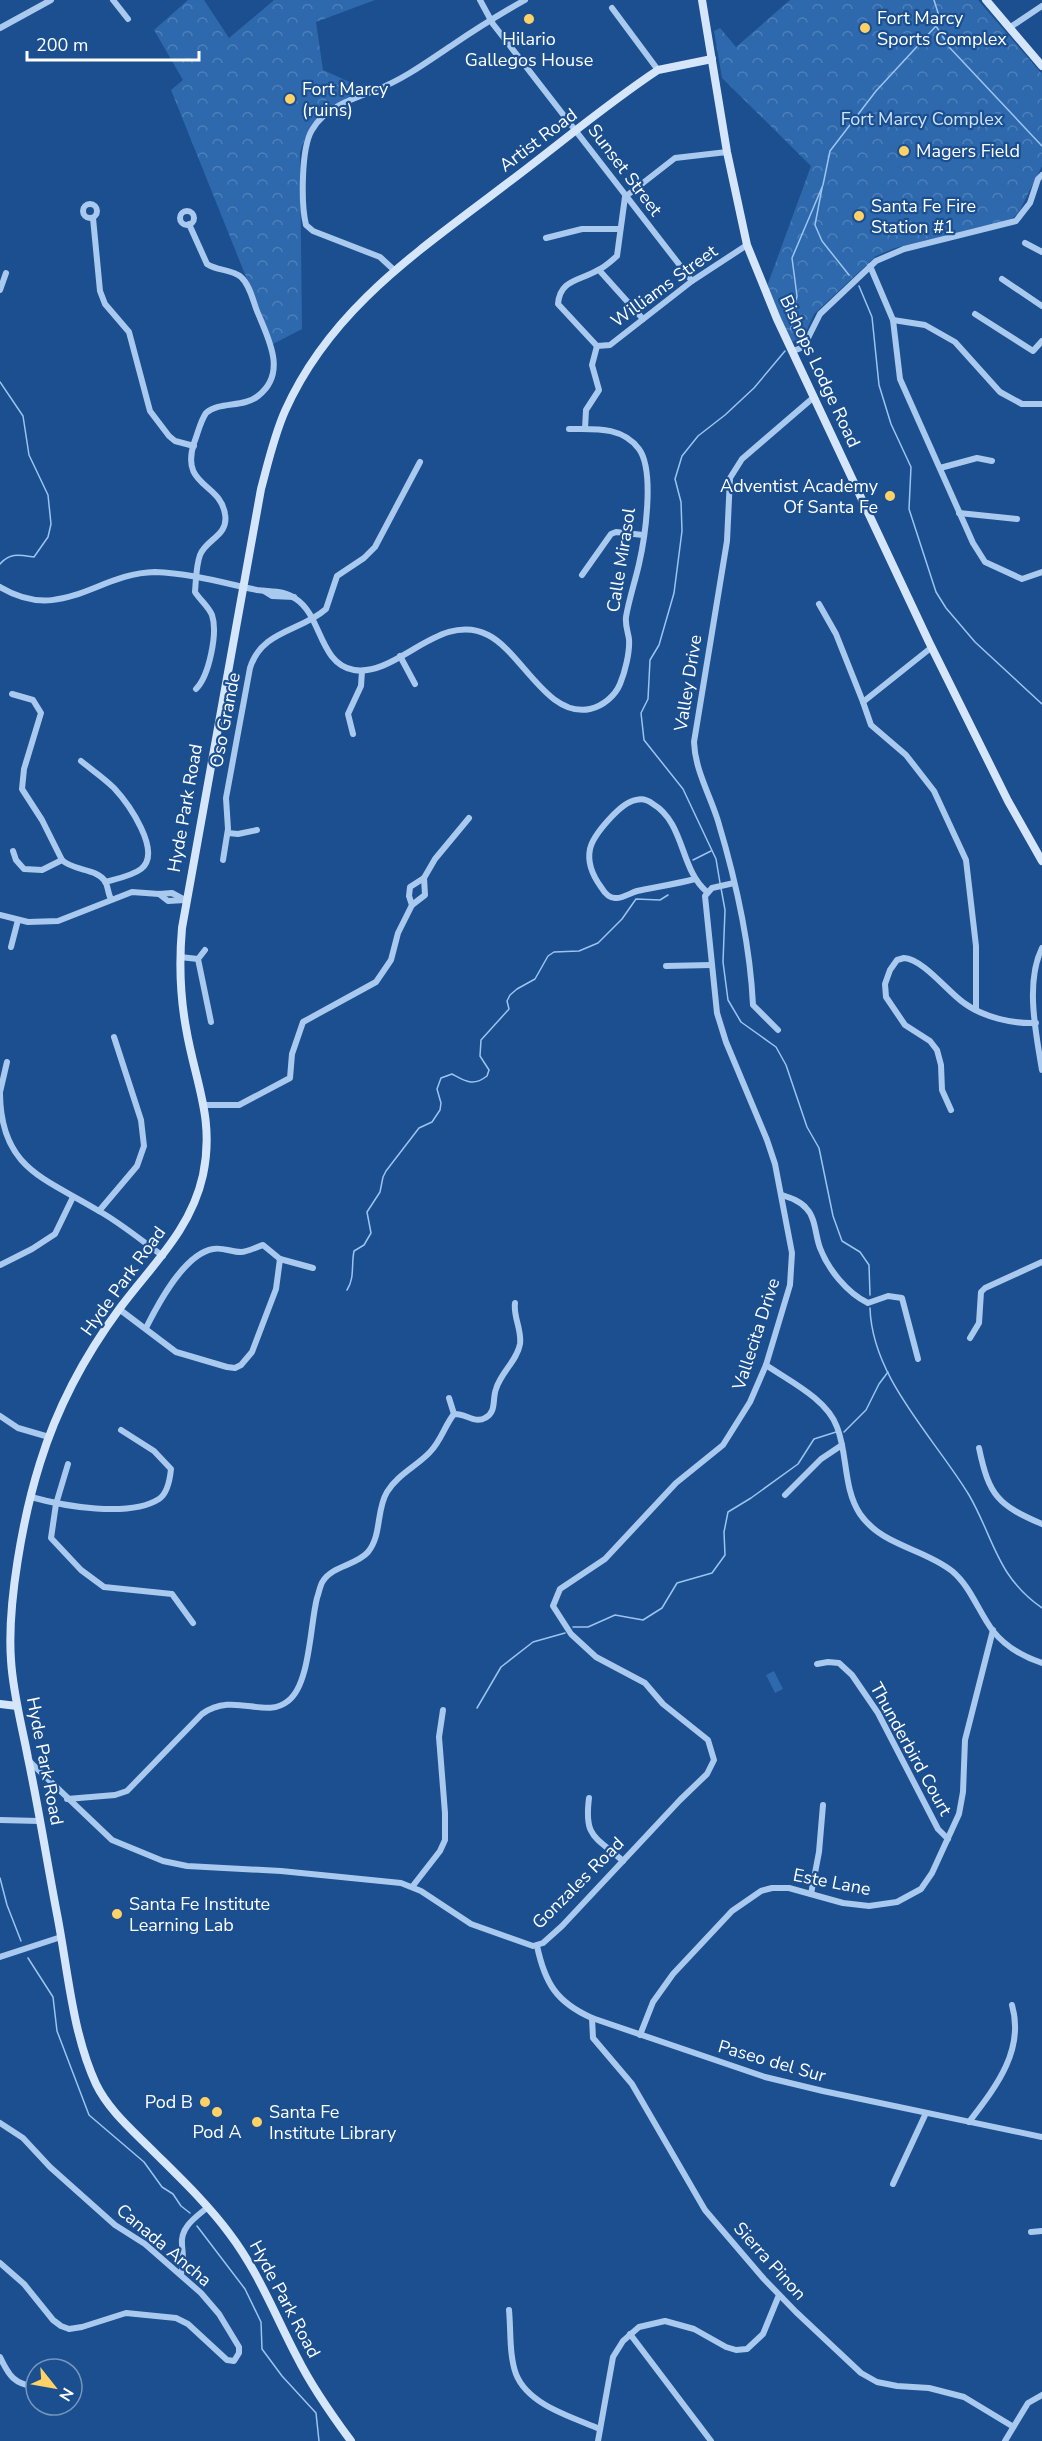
<svg xmlns="http://www.w3.org/2000/svg" width="1042" height="2441" font-family="'Nunito Sans',sans-serif">
<style>
.grass{fill:#2e69ad}
.forest{fill:url(#forest-crowns)}
.lines{fill:none;stroke-linecap:round;stroke-linejoin:round}
.stream{stroke:#9cc4f0;stroke-width:1.5}
.street{stroke:#a9c9ee;stroke-width:6}
.secondary{stroke:#d6e6fa;stroke-width:8}
.poi-dot{fill:#ffd166;stroke:#1b4f8f;stroke-width:2}
.labels{text-anchor:middle;stroke-width:4.5;stroke-linejoin:round;paint-order:stroke}
.poi-label{font-size:18px;fill:#fff;stroke:#1b4f8f;text-anchor:start}
.park-label{font-size:18px;fill:#cfe3fa;stroke:#1b4f8f}
.street-label{font-size:18px;fill:#fff;stroke:#1b4f8f}
</style>
<defs>
<pattern id="forest-crowns" width="20" height="18" patternUnits="userSpaceOnUse" patternTransform="scale(1.5)"><rect width="20" height="18" fill="#2e69ad"/><path d="M2 6a3 3 0 1 1 6 0M12 15a3 3 0 1 1 6 0" fill="none" stroke="#4d80b9"/></pattern>
</defs>
<rect width="100%" height="100%" fill="#1b4f8f"/>
<path class="grass" d="M774,1671L783,1689L775,1693L766,1675Z"/>
<g class="forest">
<path d="M188,0H204L229,38L274,0H375L316,22L323,70L354,84L369,85L371,87C333,104 312,111 300,153L302,329L273,344L171,90L183,80L154,30Z"/>
<path d="M790,0H978L1042,74V166L1019,212L1012,219L997,225L983,226L895,248L876,256L814,314L803,338L798,343L792,341L766,289L811,166L722,78L714,31L720,28L736,47Z"/>
</g>
<g class="lines">
<g class="stream">
<path d="M936,26L950,48L1042,146"/>
<path d="M822,188L815,225L822,241L849,275"/>
<path d="M859,286L872,317L879,385L891,424L911,467L909,509L936,592L946,608L975,642L1042,704"/>
<path d="M791,329L797,296L792,258L823,185L830,151L876,91L936,26L939,16L934,0"/>
<path d="M0,382L23,416L29,455L48,495L51,524L48,537L34,557C20,555 10,552 0,564"/>
<path d="M693,860L711,851"/>
<path d="M720,883L716,859L683,789L644,740L641,713L648,699L650,660L659,645L674,593L682,531L681,502L675,479L682,456L698,436L725,415L754,388L785,351"/>
<path d="M721,888L725,910L723,962L728,1000L741,1022L776,1047L786,1065L807,1127L819,1148L833,1216L842,1241L860,1252L869,1265L870,1295"/>
<path d="M347,1290C355,1277 351,1266 354,1251L364,1245L371,1233L367,1212L380,1192L383,1177L386,1171L419,1128L432,1122L440,1110L441,1103L437,1089L441,1078L452,1074C465,1081 473,1087 487,1076L489,1070L480,1056L481,1040L509,1009L507,1001L510,995L517,989L535,979L548,956L554,952L579,951L598,943L622,919L636,899L660,900L668,895"/>
<path d="M870,1308C872,1378 934,1437 969,1495C994,1538 996,1576 1042,1608"/>
<path d="M844,1432L866,1410L879,1384L888,1372"/>
<path d="M573,1627H588L615,1615L643,1620L662,1608L677,1583L712,1573L725,1555L724,1532L728,1512L751,1498L798,1464L814,1439L836,1432"/>
<path d="M477,1708L501,1667L533,1642L565,1633"/>
<path d="M0,1878L7,1905L21,1941"/>
<path d="M28,1958L53,1997L57,2031L89,2115L144,2162L162,2187L173,2194L181,2206L190,2213"/>
<path d="M197,2226L245,2289L261,2322L262,2349L282,2376L316,2413L319,2441"/>
</g>
<g class="street">
<path d="M113,0L128,19"/>
<path d="M480,0L493,24L692,281"/>
<path d="M612,8L658,70"/>
<path d="M0,28L51,0"/>
<path d="M1009,28L1042,6"/>
<circle cx="90" cy="211" r="7"/>
<circle cx="187" cy="218" r="7"/>
<path d="M93,218L100,291L105,304L129,332L150,411L169,436L175,441L194,446"/>
<path d="M189,224L207,264C217,271 232,269 241,277C250,285 253,301 257,311C268,338 288,373 258,396C243,408 220,401 206,413C200,422 198,433 194,443C180,487 220,482 225,514C229,536 206,539 200,555C196,566 196,580 195,592C200,600 208,606 212,615C218,633 209,676 196,689"/>
<path d="M546,238L582,229H620"/>
<path d="M1025,243L1042,252"/>
<path d="M870,266L893,320L900,379L973,543L985,562L1022,579L1042,572"/>
<path d="M394,270L380,257L313,231L306,225C301,204 301,148 312,130C324,108 354,98 376,90C404,79 427,62 451,46C476,29 500,14 525,0"/>
<path d="M599,270L643,319"/>
<path d="M1002,279L1042,306"/>
<path d="M0,290L6,273"/>
<path d="M975,314L1033,351L1042,341"/>
<path d="M893,320L925,325L955,342L1000,392L1022,404H1042"/>
<path d="M597,346L558,304C560,279 580,281 598,270C605,267 611,261 617,256L625,197L675,158L727,152"/>
<path d="M597,346L610,345L692,281L747,245"/>
<path d="M793,351L801,348L807,340L820,314L876,261L904,249L1016,221L1030,203L1038,179L1042,175"/>
<path d="M585,429L586,410L599,390L592,365L597,346"/>
<path d="M940,468L977,458L992,461"/>
<path d="M959,513L1017,519"/>
<path d="M582,575L611,534L616,532L643,535"/>
<path d="M0,587C62,624 97,573 155,572C189,573 224,583 257,590C271,592 284,590 296,599C322,616 319,664 354,670C398,677 440,610 488,635C522,652 547,718 590,709C603,706 615,696 620,684C625,672 630,652 629,639C628,632 625,625 626,617C629,599 635,582 639,564C645,538 655,471 639,449C622,426 594,429 569,429"/>
<path d="M264,591L272,596L294,597"/>
<path d="M819,604L836,634L863,702"/>
<path d="M932,647L863,702L871,725L906,755L934,791L966,860L976,946V1010"/>
<path d="M400,656L415,684"/>
<path d="M12,694L33,700L41,713L24,769L22,789L42,820L62,860C73,871 96,868 105,881C108,886 108,894 111,899"/>
<path d="M353,734L348,714L361,686L362,671"/>
<path d="M81,761C92,770 104,778 114,788C128,803 163,852 141,869C132,876 116,879 105,882"/>
<path d="M228,833L238,834L257,830"/>
<path d="M13,851L16,860L24,869L42,870L62,860"/>
<path d="M223,860L228,829L226,798L250,668C262,630 300,632 326,609L337,576L364,558L375,547L420,462"/>
<path d="M695,879C676,884 656,887 637,891C630,893 622,899 615,898C609,898 604,892 601,887C593,876 587,863 590,849C593,835 621,802 636,800C642,798 648,800 653,804C685,823 680,870 707,892"/>
<path d="M159,894L168,901L185,900"/>
<path d="M412,905L409,896L410,887L424,878L435,859L469,818"/>
<path d="M0,915L28,922L58,921L132,892L159,894L172,893L185,900"/>
<path d="M11,947L18,920"/>
<path d="M1042,948C1025,982 1036,1034 1042,1070"/>
<path d="M205,950L198,959L211,1022"/>
<path d="M180,957L198,959"/>
<path d="M666,966L711,965"/>
<path d="M778,1030L753,1005C750,943 736,881 718,821C710,795 695,770 694,742L727,541L730,478L742,459L814,397"/>
<path d="M0,1092L7,1062"/>
<path d="M0,1094C1,1169 45,1178 99,1211C122,1224 142,1241 163,1256"/>
<path d="M205,1105H239L290,1078L292,1054L303,1022L376,982L391,960L398,933L412,905L425,895L424,878"/>
<path d="M951,1110L942,1090L941,1065L937,1050L930,1041L905,1025L886,997L885,984L890,970L897,960L904,958C923,959 948,992 964,1003C983,1017 1012,1024 1036,1023"/>
<path d="M782,1195C791,1198 800,1201 806,1208C816,1218 815,1235 820,1248C828,1269 847,1293 868,1303L888,1296L902,1298L918,1359"/>
<path d="M99,1211L137,1166L144,1146L141,1120L114,1037"/>
<path d="M0,1265L32,1249L55,1234L73,1197"/>
<path d="M119,1309L176,1352L227,1367L235,1368L241,1365L252,1352L276,1289L280,1259"/>
<path d="M146,1328C158,1304 184,1254 213,1249C223,1247 231,1252 241,1252C248,1252 256,1247 263,1245L280,1259L313,1268"/>
<path d="M970,1338L979,1323L981,1292L985,1288L1042,1262"/>
<path d="M766,1365C789,1381 827,1399 837,1427C848,1455 843,1488 860,1514C882,1546 923,1548 952,1571C971,1587 978,1611 993,1631C1005,1646 1024,1657 1042,1663"/>
<path d="M449,1398L454,1414"/>
<path d="M0,1416L18,1428L49,1437"/>
<path d="M979,1448C989,1496 998,1505 1042,1524"/>
<path d="M68,1464L56,1504L51,1538L81,1570L104,1587L172,1594L193,1623"/>
<path d="M785,1495L821,1459L842,1445"/>
<path d="M31,1497C63,1506 129,1518 159,1499C168,1493 170,1479 171,1469L154,1451L121,1430"/>
<path d="M817,1664L828,1662L839,1663L852,1675L878,1713L938,1829L948,1839"/>
<path d="M29,1761L112,1840L163,1861L187,1866L281,1871L401,1883L421,1891L471,1924L533,1946L543,1943L562,1926L680,1800L707,1774L714,1760L708,1740L663,1704L645,1683L596,1657L571,1634L553,1606L560,1589L605,1559L676,1483L723,1445L750,1402L766,1365L790,1285L792,1253L775,1164L767,1140L726,1042L717,1013L705,896L712,888L734,883"/>
<path d="M589,1798C584,1838 595,1836 623,1861"/>
<path d="M67,1799L115,1795L127,1791L202,1714C234,1691 265,1720 288,1701C310,1685 310,1625 317,1598C319,1593 320,1585 323,1581C332,1566 357,1565 368,1552C382,1535 376,1510 387,1492C397,1475 417,1466 430,1452C441,1441 445,1425 454,1414C465,1413 475,1424 485,1418C497,1412 492,1399 496,1389C501,1372 517,1361 520,1344C522,1329 513,1317 515,1303"/>
<path d="M0,1820L39,1821"/>
<path d="M412,1887L440,1851L445,1840V1813L439,1737L443,1710"/>
<path d="M811,1894L819,1852L823,1805"/>
<path d="M537,1946C545,1983 556,2002 592,2018L765,2077L823,2091L1042,2137"/>
<path d="M0,1957L61,1937"/>
<path d="M592,2018L593,2038L632,2084L705,2210L764,2279L796,2312L861,2373L877,2382L897,2386L929,2388L964,2397L1012,2426"/>
<path d="M640,2035L653,2002L673,1974L732,1911L761,1891L772,1888H789L843,1903L869,1906L897,1902L921,1889L932,1873L959,1814L963,1792L965,1740L993,1630"/>
<path d="M969,2122C995,2088 1025,2051 1012,2005"/>
<path d="M0,2123L23,2138L50,2167L115,2225L145,2244L201,2293L219,2314L239,2347V2353L234,2361L227,2360L188,2324L176,2318L126,2313L82,2327L69,2329L61,2326L53,2320L24,2284L0,2263"/>
<path d="M893,2184L926,2113"/>
<path d="M1031,2232L1042,2231"/>
<path d="M181,2274C184,2263 183,2256 182,2245C180,2227 196,2217 208,2207"/>
<path d="M509,2310C511,2330 509,2355 516,2374C528,2405 572,2417 600,2429"/>
<path d="M630,2334L711,2441"/>
<path d="M0,2357C9,2376 14,2384 36,2387"/>
<path d="M598,2441L613,2357L623,2341L639,2327L665,2321L694,2329L726,2347L736,2350L747,2349L763,2334L779,2295"/>
<path d="M1005,2441L1028,2403L1042,2395"/>
</g>
<g class="secondary">
<path d="M702,0L727,152L747,245L777,319L929,642L1008,801L1042,861"/>
<path d="M986,0L1042,66"/>
<path d="M0,1704L17,1706"/>
<path d="M351,2441C331,2414 312,2387 297,2357C275,2315 258,2271 229,2233C206,2202 177,2175 150,2148C131,2129 108,2109 96,2084C72,2032 68,1970 57,1914C47,1862 39,1810 28,1758C22,1726 13,1694 11,1660C7,1604 23,1517 40,1463C57,1408 86,1354 120,1308C152,1265 191,1230 203,1175C215,1118 195,1082 186,1028C180,995 179,962 182,928L261,489C268,463 274,436 285,411C331,308 419,251 505,185C556,147 605,105 658,70L712,59"/>
</g>
</g>
<g class="poi-dot">
<circle cx="529" cy="19" r="6"/>
<circle cx="865" cy="28" r="6"/>
<circle cx="290" cy="99" r="6"/>
<circle cx="904" cy="151" r="6"/>
<circle cx="859" cy="216" r="6"/>
<circle cx="890" cy="496" r="6"/>
<circle cx="117" cy="1914" r="6"/>
<circle cx="205" cy="2102" r="6"/>
<circle cx="217" cy="2112" r="6"/>
<circle cx="257" cy="2122" r="6"/>
</g>
<g class="labels">
<g class="poi-label">
<text x="877" y="24">Fort Marcy<tspan x="877" dy="21">Sports Complex</tspan></text>
<text x="529" y="45" text-anchor="middle">Hilario<tspan x="529" dy="21">Gallegos House</tspan></text>
<text x="302" y="95">Fort Marcy<tspan x="302" dy="21">(ruins)</tspan></text>
<text x="916" y="157">Magers Field</text>
<text x="871" y="212">Santa Fe Fire<tspan x="871" dy="21">Station #1</tspan></text>
<text x="878" y="492" text-anchor="end">Adventist Academy<tspan x="878" dy="21">Of Santa Fe</tspan></text>
<text x="129" y="1910">Santa Fe Institute<tspan x="129" dy="21">Learning Lab</tspan></text>
<text x="193" y="2108" text-anchor="end">Pod B</text>
<text x="269" y="2118">Santa Fe<tspan x="269" dy="21">Institute Library</tspan></text>
<text x="217" y="2138" text-anchor="middle">Pod A</text>
</g>
<g class="park-label">
<text x="922" y="125">Fort Marcy Complex</text>
</g>
<g class="street-label">
<text transform="translate(538 140) rotate(-37)" y="6">Artist Road</text>
<text transform="translate(625 170) rotate(53)" y="6">Sunset Street</text>
<text transform="translate(664 286) rotate(-36)" y="6">Williams Street</text>
<text transform="translate(820 371) rotate(65)" y="6">Bishops Lodge Road</text>
<text transform="translate(621 560) rotate(-81)" y="6">Calle Mirasol</text>
<text transform="translate(688 683) rotate(-81)" y="6">Valley Drive</text>
<text transform="translate(225 720) rotate(-79)" y="6">Oso Grande</text>
<text transform="translate(185 808) rotate(-80)" y="6">Hyde Park Road</text>
<text transform="translate(123 1281) rotate(-54)" y="6">Hyde Park Road</text>
<text transform="translate(756 1334) rotate(-72)" y="6">Vallecita Drive</text>
<text transform="translate(911 1749) rotate(61)" y="6">Thunderbird Court</text>
<text transform="translate(45 1761) rotate(79)" y="6">Hyde Park Road</text>
<text transform="translate(832 1882) rotate(11)" y="6">Este Lane</text>
<text transform="translate(578 1883) rotate(-45)" y="6">Gonzales Road</text>
<text transform="translate(772 2061) rotate(16)" y="6">Paseo del Sur</text>
<text transform="translate(164 2245) rotate(40)" y="6">Canada Ancha</text>
<text transform="translate(770 2261) rotate(48)" y="6">Sierra Pinon</text>
<text transform="translate(285 2299) rotate(62)" y="6">Hyde Park Road</text>
</g>
</g>
<g transform="translate(54 2387) rotate(121)"><circle r="28" fill="#1b4f8f" stroke="#7695bc" stroke-width="1.5"/>
<path d="M0-4.5L10 22L0 15L-10 22Z" fill="#ffd166"/>
<text y="-9" font-size="16" font-weight="bold" text-anchor="middle" fill="#ffffff">N</text>
</g>
<path d="M27 51v9h172v-9" fill="none" stroke="#ffffff" stroke-width="3"/>
<text x="36" y="51" font-size="18" fill="#ffffff" stroke="#1b4f8f" stroke-width="4.5" paint-order="stroke">200 m</text>
</svg>
